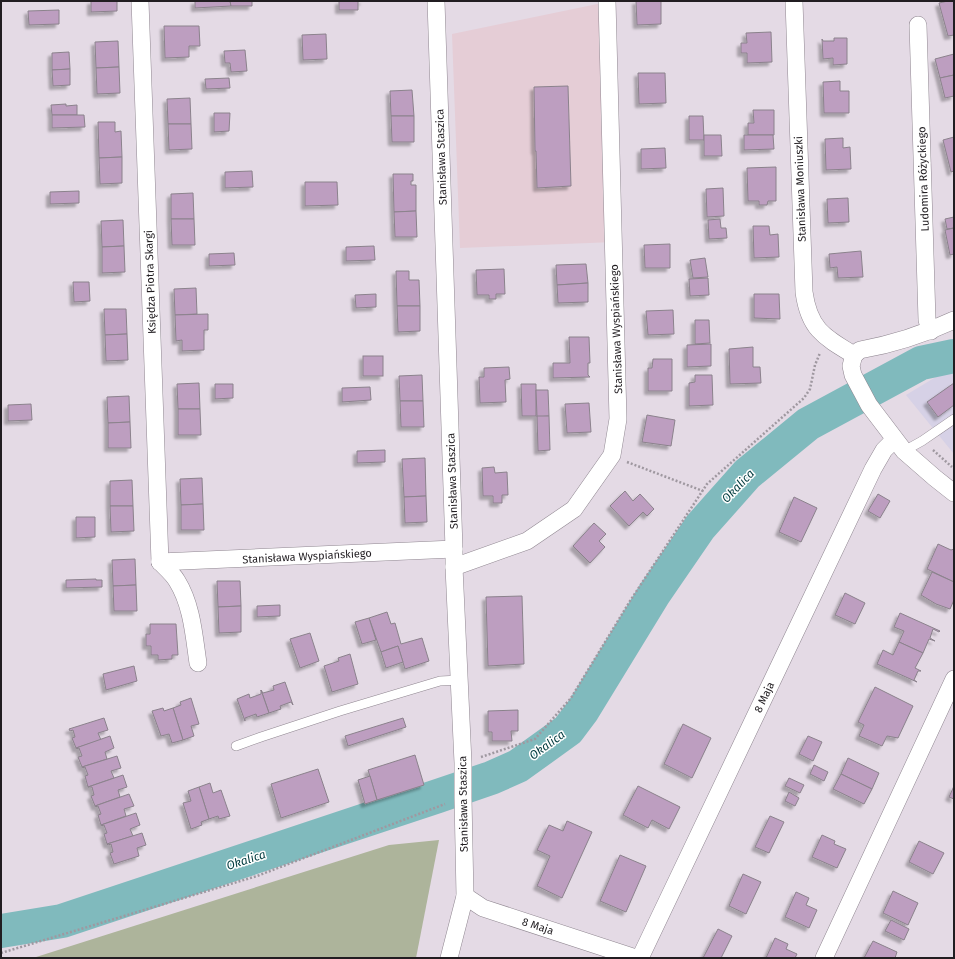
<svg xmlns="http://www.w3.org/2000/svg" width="955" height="959" font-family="'Fira Sans',sans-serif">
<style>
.industrial{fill:#d6d1e6}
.education{fill:#e5cdd6}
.green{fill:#adb49b}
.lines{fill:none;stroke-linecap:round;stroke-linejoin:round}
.river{stroke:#80babd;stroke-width:34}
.building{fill:#bd9ec0;stroke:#8b828c;filter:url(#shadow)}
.service-casing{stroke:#908791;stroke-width:10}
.minor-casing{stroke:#908791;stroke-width:18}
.path{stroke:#9f98a0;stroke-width:2.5;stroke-dasharray:2 2;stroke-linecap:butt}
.service{stroke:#fff;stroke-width:9}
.minor{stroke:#fff;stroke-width:17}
.labels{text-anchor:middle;stroke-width:3;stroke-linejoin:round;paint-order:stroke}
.street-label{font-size:11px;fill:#211d21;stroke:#fff}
.water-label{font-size:12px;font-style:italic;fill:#023c3f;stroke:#fff}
</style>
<defs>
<filter id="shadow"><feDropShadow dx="-3.5" dy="3.5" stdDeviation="1" flood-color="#0004"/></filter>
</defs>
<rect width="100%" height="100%" fill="#e4dae5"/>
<path class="industrial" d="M954,366V454L906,395Z"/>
<path class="education" d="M607,2L614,242L460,248L452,34Z"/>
<path class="green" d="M439,840L416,958H33L389,845Z"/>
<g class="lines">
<path class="river" d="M1,931L62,921L438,796L491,778L518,766L568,730L583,710L654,594L700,527L747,474L808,424L921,363L954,356"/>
</g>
<g class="building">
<path d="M91,1H117V11L91,12Z"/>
<path d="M195,1H230L231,6L195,8Z"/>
<path d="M230,1H252V6H231Z"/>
<path d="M339,1H364H358V10H339Z"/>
<path d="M636,1H661V24L637,25Z"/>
<path d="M948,1H954V35L948,36L939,3Z"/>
<path d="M59,10V24L29,25L28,11Z"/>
<path d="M164,26H199L200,46H189V57L165,58Z"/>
<path d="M771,32L772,62L747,63V53H741V43H747L746,33Z"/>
<path d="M326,34L327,59L303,60L302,35Z"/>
<path d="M834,38H847V64L833,65V58L823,59L822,39L823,41H834Z"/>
<path d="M118,41L119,67L96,68L95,42Z"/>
<path d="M245,50L247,71L231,72L230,63H225L224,51Z"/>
<path d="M69,52L70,69L52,70V53Z"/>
<path d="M954,54V75L940,78L935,59Z"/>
<path d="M119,67L120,93L97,94L96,68Z"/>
<path d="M70,69V85L53,86L52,70Z"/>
<path d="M638,73H665L666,103L639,104Z"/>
<path d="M954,75V96L945,98L940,78Z"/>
<path d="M229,78L230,88L206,89L205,79Z"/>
<path d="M840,81V91H849V113H824L823,82Z"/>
<path d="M568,86L571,186L537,188L536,151H535L534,87Z"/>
<path d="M412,90L414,116H391L390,91Z"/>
<path d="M190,98L191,124H168L167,99Z"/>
<path d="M66,104V106L77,105V115H52L51,105Z"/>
<path d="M753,110H774V135H748V123H754Z"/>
<path d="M214,113H230L229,131L214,132Z"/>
<path d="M52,115H84L85,127L52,128Z"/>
<path d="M391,116H414V142H392Z"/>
<path d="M689,116H703L704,140H689Z"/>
<path d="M98,122H115V132L121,131L122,157L99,158Z"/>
<path d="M168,124H191L192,149L169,150Z"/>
<path d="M704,135H721L722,156H704Z"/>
<path d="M744,135H773L774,149L744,150Z"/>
<path d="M954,137V171L951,172L943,140Z"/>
<path d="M843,138V148L850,147L851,169L826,170L825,139Z"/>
<path d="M665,148L666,168L641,169V149Z"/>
<path d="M122,157V183L100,184L99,158Z"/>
<path d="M776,167V201H768L767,205H759V201H748L747,168Z"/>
<path d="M252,171L253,187L225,188V172Z"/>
<path d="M393,174H413V181H411V185H416V211L394,212Z"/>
<path d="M305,182H337L338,205L305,206Z"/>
<path d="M723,188L724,216L707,217L706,189Z"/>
<path d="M79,191V203L50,204V192Z"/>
<path d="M193,193L194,219H171V194Z"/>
<path d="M848,198L849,222L828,223L827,199Z"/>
<path d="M416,211L417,237H395L394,212Z"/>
<path d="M954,217V228L947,229L945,219Z"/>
<path d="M171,219H194L195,245H172Z"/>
<path d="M720,219L721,228H726L727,238L709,239L708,220Z"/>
<path d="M123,220L124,246L102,247L101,221Z"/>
<path d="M753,226H769L770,235L778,234L779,257L754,258Z"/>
<path d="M954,228V254L950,255L945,230Z"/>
<path d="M670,244V268H645L644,245Z"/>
<path d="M124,246L125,272L102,273V247Z"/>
<path d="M374,246L375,260L346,261V247Z"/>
<path d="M861,251L863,277L838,278L837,267L830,268L829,254Z"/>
<path d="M234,253L235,265L209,266V254Z"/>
<path d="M705,258L708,277L693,278L690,260Z"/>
<path d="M586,264L588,283L557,285L556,265Z"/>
<path d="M504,269L505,294H496V299H489V295H477L476,270Z"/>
<path d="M396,271H409V280H419L420,306H397Z"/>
<path d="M708,278L709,295L690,296L689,279Z"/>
<path d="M73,282H89L90,301L74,302Z"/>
<path d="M588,283V302L558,303L557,285Z"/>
<path d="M196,288L197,314L175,315L174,289Z"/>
<path d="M376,294V307L356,308L355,295Z"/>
<path d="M754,294H779L780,319L754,318Z"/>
<path d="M397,306H420V331L398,332Z"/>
<path d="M104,309H126L127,334L105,335Z"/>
<path d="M673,310L674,334L648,335L646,311Z"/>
<path d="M208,314V330H204V350L182,351V340L176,341L175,315Z"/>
<path d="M695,320H709L710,343L695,344Z"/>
<path d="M127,334L128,360L106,361L105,335Z"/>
<path d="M569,337H589L590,363H588V375L590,377L553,378V363H570Z"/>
<path d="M711,344V366L687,367V345Z"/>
<path d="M753,347V367H760L761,383L730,384L729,349Z"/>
<rect x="363" y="356" width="20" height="20"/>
<path d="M653,359H672V391H648V368H652Z"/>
<path d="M509,367L510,379L505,380L506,402L480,403L479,377H484V368Z"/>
<path d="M422,375L423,401H400L399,376Z"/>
<path d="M695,375H712L713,405L689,406V383L695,382Z"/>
<path d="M199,383L200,409H178L177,384Z"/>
<path d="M954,383V405L938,417L927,402Z"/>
<path d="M215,384H233V398L215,399Z"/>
<path d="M521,384H536V416H522Z"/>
<path d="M370,387L371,400L342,402V388Z"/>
<path d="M536,390H548L549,416L537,417Z"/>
<path d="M129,396L130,422L108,423L107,397Z"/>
<path d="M400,401H423L424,427H401Z"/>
<path d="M589,403L591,432L567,433L565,404Z"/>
<path d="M31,404L32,420L8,421V405Z"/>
<path d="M178,409H200L201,435H178Z"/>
<path d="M647,415L675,420L671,446L642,442Z"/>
<path d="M537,416H549L550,450L538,451Z"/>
<path d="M130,422L131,448H108V423Z"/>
<path d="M385,450V462L357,463V451Z"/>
<path d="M425,458L426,496L404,497L402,459Z"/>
<path d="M494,467L495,473L507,472L508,495H502V503H493V496H483L482,468Z"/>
<path d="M202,478L203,504L181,505L180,479Z"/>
<path d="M132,480L133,506H110V481Z"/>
<path d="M625,491L633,501L640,494L654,509L647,516L643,512L629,526L610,506Z"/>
<path d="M878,494L890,501L880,518L868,511Z"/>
<path d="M426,496L427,522L405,523L404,497Z"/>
<path d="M794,497L817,508L801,542L779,532Z"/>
<path d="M203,504L204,530H181V505Z"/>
<path d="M110,506H133L134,531L111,532Z"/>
<path d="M76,517H95V537L76,538Z"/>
<path d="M594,523L606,534L599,541L605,547L590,563L573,546Z"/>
<path d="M938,544L951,550L954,549V582L927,569Z"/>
<path d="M135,559L136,585L113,586L112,560Z"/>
<path d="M932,572L954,582V600L950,609L936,604L921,595Z"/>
<path d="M96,579V580H102V587L66,588V580Z"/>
<path d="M217,581H240L241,606L218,607Z"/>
<path d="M136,585L137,611H114L113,586Z"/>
<path d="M845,593L865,603L855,624L835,615Z"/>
<path d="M522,596L524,664L488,666L486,597Z"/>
<path d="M280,605V616L257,617V606Z"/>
<path d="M241,606V632L219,633L218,607Z"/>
<path d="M387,612L391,624L395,623L401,644L422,638L429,661L405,669L398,646L381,652L369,618Z"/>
<path d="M900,613L940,631L939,632L933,629L930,638L935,641L929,639L923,653L899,642L904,631L894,627Z"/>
<path d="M369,618L376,640L362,644L355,622Z"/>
<path d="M150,624H176L178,655H172V659L158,660V655H151V646H146V634H150Z"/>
<path d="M310,633L319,661L300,668L290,639Z"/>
<path d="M899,642L923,653L915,668L921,671H918L914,680L917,682L877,664L883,650L893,655Z"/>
<path d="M398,646L403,662L386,668L381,652Z"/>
<path d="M350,654L358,684L332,692L324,666L339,661L338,658Z"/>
<path d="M134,666L137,681L106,690L103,674Z"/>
<path d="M285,682L293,705L291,702L280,706L281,709L269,713L261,690L263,693L274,690L273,686Z"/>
<path d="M875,687L913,706L898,738L887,736L882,746L859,736L864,725L858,722Z"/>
<path d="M261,690L269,713L257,717L256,714L245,718V721L237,699L249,694L250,698L261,694Z"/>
<path d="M191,698L199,724L191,726L194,736L183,740L173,708L181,705L180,702Z"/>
<path d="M163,708L164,711L173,708L183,740L172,743L169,734L161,736L152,711Z"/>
<path d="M518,710V731H511L512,741H492V732H488V711Z"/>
<path d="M104,718L108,730L98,733L101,740L76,748L72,738L75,737L73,730L70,731L69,729Z"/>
<path d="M403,718L406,727L348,746L345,736Z"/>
<path d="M683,724L711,738L692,778L664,764Z"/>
<path d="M110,736L114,748L105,752L107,759L82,767L78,757L82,756L79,748L76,749V748Z"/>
<path d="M808,736L822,742L813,761L799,754Z"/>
<path d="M415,755L424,785L377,800L368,770Z"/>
<path d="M117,756L121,768L111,771L114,778L88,787L85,776L88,775L85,767L82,768V767Z"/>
<path d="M848,758L879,773L872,789L841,774Z"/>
<path d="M814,765L828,772L824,781L810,774Z"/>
<path d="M318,769L329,802L281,818L271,784Z"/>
<path d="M841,774L872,789L864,804L833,789Z"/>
<path d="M123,775L127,787L118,790L120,797L95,806L91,796L94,795L92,787H88Z"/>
<path d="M370,776L377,800L365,804L358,780Z"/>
<path d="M789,778L804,785L800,793L785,786Z"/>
<path d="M210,783L213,793L221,790L230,816L219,819L218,816L209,819L199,787Z"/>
<path d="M638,786L680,807L669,829L652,820L648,828L623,815Z"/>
<path d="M954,786V799L949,797Z"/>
<path d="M199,787L209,819L201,822L202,825L191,829L183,803L191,801L188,791Z"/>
<path d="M789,792L799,798L795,806L785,801Z"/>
<path d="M129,794L134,806L124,809L126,816L101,825L98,815L101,814L98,806L95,807V806Z"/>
<path d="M136,813L140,825L130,829L133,836L107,844L104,834L107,833L104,825L101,826V825Z"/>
<path d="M770,816L784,822L769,853L755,847Z"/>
<path d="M567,821L592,832L562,898L537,886L550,856L537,850L549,825L563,831Z"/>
<path d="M142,833L146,845L137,848L139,856L114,864L110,853L113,852L111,844L108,845L107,844Z"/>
<path d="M822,835L835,841L834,844L846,849L837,868L812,857Z"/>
<path d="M919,841L944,853L933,874L909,862Z"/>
<path d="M620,855L646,866L626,912L600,901Z"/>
<path d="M743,874L761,882L746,914L729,906Z"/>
<path d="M893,891L918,903L908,925L883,913Z"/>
<path d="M796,892L809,898L806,905L817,910L809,928L785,917Z"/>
<path d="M891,920L909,929L904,940L885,931Z"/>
<path d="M718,929L732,936L721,958H703Z"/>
<path d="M775,938L788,944L786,949L797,954L795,958H766Z"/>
<path d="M873,941L897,952L895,958H864Z"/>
</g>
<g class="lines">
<defs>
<g id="service">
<path d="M904,451L922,441L954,419"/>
<path d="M236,746L261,737L340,711L440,681L460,680"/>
</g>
<g id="minor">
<path d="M140,1L160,562"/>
<path d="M436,1L454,549V567L463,763V798L465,896L449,958"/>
<path d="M794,1L804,292C809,329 824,337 854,355"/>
<path d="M918,25L927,320L931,331"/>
<path d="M854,355L851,366L853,375L869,405L904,451L935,478L954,493"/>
<path d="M854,355L860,350C894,344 922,335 954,320"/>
<path d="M160,562L454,549"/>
<path d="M160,562C166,568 173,574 177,581C192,605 194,636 198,663"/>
<path d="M454,567L527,541L574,509L612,455L618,419L607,1"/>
<path d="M465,896L483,908L636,958"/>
<path d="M640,958L873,469L884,450L894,440"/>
<path d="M824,958L954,679"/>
</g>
</defs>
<use href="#service" class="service-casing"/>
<use href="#minor" class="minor-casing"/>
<g class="path">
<path d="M933,450L952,467"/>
<path d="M627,462L703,491"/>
<path d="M481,757L535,739L571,698L630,601L707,484L804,398L810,389L815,365L820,353"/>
<path d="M1,953L257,876L445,804"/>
</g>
<use href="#service" class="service"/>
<use href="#minor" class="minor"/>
</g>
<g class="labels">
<g class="street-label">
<text transform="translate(441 157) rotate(-92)" y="4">Stanisława Staszica</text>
<text transform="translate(923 179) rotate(-92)" y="4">Ludomira Różyckiego</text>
<text transform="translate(800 189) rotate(-92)" y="4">Stanisława Moniuszki</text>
<text transform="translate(150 282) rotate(-92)" y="4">Księdza Piotra Skargi</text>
<text transform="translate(616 329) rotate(-92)" y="4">Stanisława Wyspiańskiego</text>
<text transform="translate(452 481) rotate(-92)" y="4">Stanisława Staszica</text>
<text transform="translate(307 556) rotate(-3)" y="4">Stanisława Wyspiańskiego</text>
<text transform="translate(764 697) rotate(-65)" y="4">8 Maja</text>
<text transform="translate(463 804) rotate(-91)" y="4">Stanisława Staszica</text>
<text transform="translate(538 926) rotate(18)" y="4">8 Maja</text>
</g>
<g class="water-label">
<text transform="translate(738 486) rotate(-46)" y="4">Okalica</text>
<text transform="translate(547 745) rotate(-36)" y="4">Okalica</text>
<text transform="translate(246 860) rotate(-18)" y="4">Okalica</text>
</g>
</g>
<rect width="955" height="959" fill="none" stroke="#211d21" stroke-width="4"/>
</svg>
